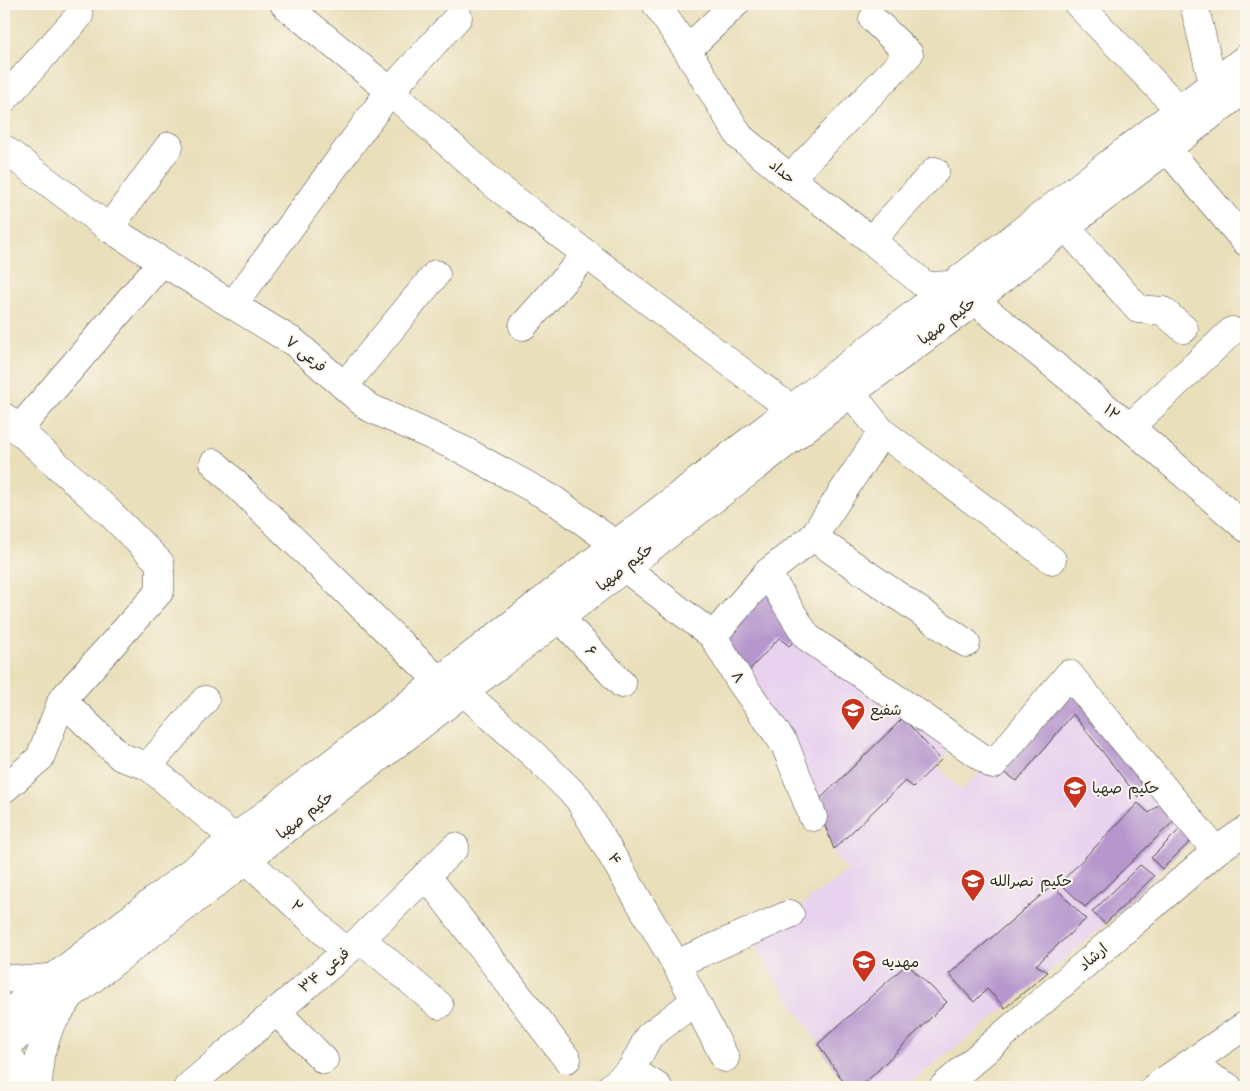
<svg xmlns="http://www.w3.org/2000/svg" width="1250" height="1091" font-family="'Architects Daughter','Playpen Sans Arabic',sans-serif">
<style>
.built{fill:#e8d2ef}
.building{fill:#b696cd}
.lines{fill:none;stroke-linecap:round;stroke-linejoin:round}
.street-casing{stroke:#484641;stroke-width:29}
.secondary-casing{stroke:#484641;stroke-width:29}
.primary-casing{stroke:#484641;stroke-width:29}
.street{stroke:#fff;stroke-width:28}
.secondary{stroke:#fff;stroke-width:28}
.primary{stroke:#fff;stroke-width:28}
.labels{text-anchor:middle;stroke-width:4;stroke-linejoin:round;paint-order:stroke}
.street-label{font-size:15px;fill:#2b2b2b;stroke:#fbf7ec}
.poi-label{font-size:15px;fill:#2b2b2b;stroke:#fbf7ec;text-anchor:start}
</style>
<rect width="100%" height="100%" fill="#fbf7ec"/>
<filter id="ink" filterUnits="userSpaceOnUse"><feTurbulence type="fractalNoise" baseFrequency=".02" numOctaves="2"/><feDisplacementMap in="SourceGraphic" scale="10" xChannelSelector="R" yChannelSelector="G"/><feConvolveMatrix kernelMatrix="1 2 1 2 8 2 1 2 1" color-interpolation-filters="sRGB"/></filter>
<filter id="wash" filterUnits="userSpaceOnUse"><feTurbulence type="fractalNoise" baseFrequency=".0096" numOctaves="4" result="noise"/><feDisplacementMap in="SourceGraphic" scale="20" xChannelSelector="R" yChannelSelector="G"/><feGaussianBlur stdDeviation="1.12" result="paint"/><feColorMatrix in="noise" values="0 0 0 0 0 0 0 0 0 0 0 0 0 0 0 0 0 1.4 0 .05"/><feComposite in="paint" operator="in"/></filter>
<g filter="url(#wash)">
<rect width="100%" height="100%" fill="#eadfbb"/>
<path class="built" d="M767,582L950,750L937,765L961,791L1070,687L1194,838L1098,931L987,1023L904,1087H847L752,943L848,870L837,859L794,745L745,675Z"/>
<g id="blocks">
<g class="building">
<path d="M767,582L799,637L789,646L779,638L745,675L722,637Z"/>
<path d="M1070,687L1151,785L1138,797L1073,714L1017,781L993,765Z"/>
<path d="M903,718L941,760L913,787L905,781L834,849L816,803Z"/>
<path d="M1164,800L1178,817L1085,907L1060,883L1138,803L1149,813Z"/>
<path d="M1184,825L1194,838L1162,869L1151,858Z"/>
<path d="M1140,865L1154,876L1105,924L1092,912Z"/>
<path d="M1053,885L1086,919L1036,965L1048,972L1005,1008L987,989L974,1002L949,974Z"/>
<path d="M907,964L947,1002L861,1087H847L818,1044Z"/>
</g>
</g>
</g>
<g filter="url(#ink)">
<use href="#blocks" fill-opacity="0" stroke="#484641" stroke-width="1"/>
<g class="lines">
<defs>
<g id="street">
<path d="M284,4L390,91L495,185L791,409"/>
<path d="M656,4L687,50L740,137L790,178L871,240L926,286L952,285"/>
<path d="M1078,4L1180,110"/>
<path d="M1194,4L1213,84"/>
<path d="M687,50L735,4"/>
<path d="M4,99L79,16"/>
<path d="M4,149L109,228L182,274L295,343L368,407L463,450L554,500L616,545"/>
<path d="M1167,149L1246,242"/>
<path d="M790,178L909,54L873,19"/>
<path d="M1066,227L1138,309L1163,311L1184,329"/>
<path d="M109,228L169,146"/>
<path d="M871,240L935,171"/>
<path d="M975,301L1130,427L1246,528"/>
<path d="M233,305L390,91L458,17"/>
<path d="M523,326L587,254"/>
<path d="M344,386L436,274"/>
<path d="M851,393L882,432L1052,560"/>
<path d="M4,417L108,511L160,563V591L62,700L40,758L4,789"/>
<path d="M1130,427L1232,331"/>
<path d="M18,430L162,262"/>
<path d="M214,463L439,681"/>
<path d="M813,537L966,643"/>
<path d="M625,568L713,636L740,681L785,745L813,817"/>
<path d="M767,573L807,637L993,765L1069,674L1216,851"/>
<path d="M560,618L622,684"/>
<path d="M713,636L767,573L813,537L882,432"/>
<path d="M464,692L533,754L578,798L676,964L725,1058"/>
<path d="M62,700L121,757L148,766L235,839"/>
<path d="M148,766L205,700"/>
<path d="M247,860L346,952"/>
<path d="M426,875L567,1059"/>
<path d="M361,939L439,1005"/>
<path d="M676,964L790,914"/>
<path d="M276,1011L324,1060"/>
<path d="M1189,1065L1228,1087"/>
<path d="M631,1070L658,1087"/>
<path d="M188,1087L361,939L455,847"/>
<path d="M611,1087L631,1070L649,1036L695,1001"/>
<path d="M1155,1087L1246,1025"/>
</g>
<g id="secondary">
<path d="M4,1016L1246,58"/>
<path d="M4,1047L851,393L975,301L1066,227L1246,88"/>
<path d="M943,1087L1216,851L1246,830"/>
</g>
<g id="primary">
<path d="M4,978L28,980L57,977"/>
<path d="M4,1046L26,1087"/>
<path d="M38,1087L40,1055L50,1026L71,995"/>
</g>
</defs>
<use href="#street" class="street-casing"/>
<use href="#secondary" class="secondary-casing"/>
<use href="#primary" class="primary-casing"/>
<use href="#street" class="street"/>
<use href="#secondary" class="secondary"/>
<use href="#primary" class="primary"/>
</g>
</g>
<defs>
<symbol id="school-pin" viewBox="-11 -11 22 30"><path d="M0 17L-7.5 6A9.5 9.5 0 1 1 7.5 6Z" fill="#c8321e" stroke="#fbf7ec"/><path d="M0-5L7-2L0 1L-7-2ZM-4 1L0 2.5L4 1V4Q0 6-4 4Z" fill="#fff"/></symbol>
</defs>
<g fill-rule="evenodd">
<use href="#school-pin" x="839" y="696" width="28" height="38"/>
<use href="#school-pin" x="1061" y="774" width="28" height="38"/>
<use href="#school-pin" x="959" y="867" width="28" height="38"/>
<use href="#school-pin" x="850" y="948" width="28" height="38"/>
</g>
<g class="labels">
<g class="street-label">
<text transform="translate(782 171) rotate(39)" y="5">حداد</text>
<text transform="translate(947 321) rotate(-37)" y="5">حکیم صهبا</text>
<text transform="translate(306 354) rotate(39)" y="5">فرعی ۷</text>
<text transform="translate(1112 412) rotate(39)" y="5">۱۲</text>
<text transform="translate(625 567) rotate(-38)" y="5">حکیم صهبا</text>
<text transform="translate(591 651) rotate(47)" y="5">۶</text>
<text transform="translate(738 677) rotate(58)" y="5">۸</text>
<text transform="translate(305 815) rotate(-38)" y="5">حکیم صهبا</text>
<text transform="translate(615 859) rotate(59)" y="5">۴</text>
<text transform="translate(297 906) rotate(43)" y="5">۲</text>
<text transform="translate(1093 957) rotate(-41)" y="5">ارشاد</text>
<text transform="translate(324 970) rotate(-40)" y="5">فرعی ۳۴</text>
</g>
<g class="poi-label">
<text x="870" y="715">شفیع</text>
<text x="1092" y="793">حکیم صهبا</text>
<text x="990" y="886">حکیم نصرالله</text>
<text x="882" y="967">مهدیه</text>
</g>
</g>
<rect width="1250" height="1091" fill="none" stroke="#fbf7ec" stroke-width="20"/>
</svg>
